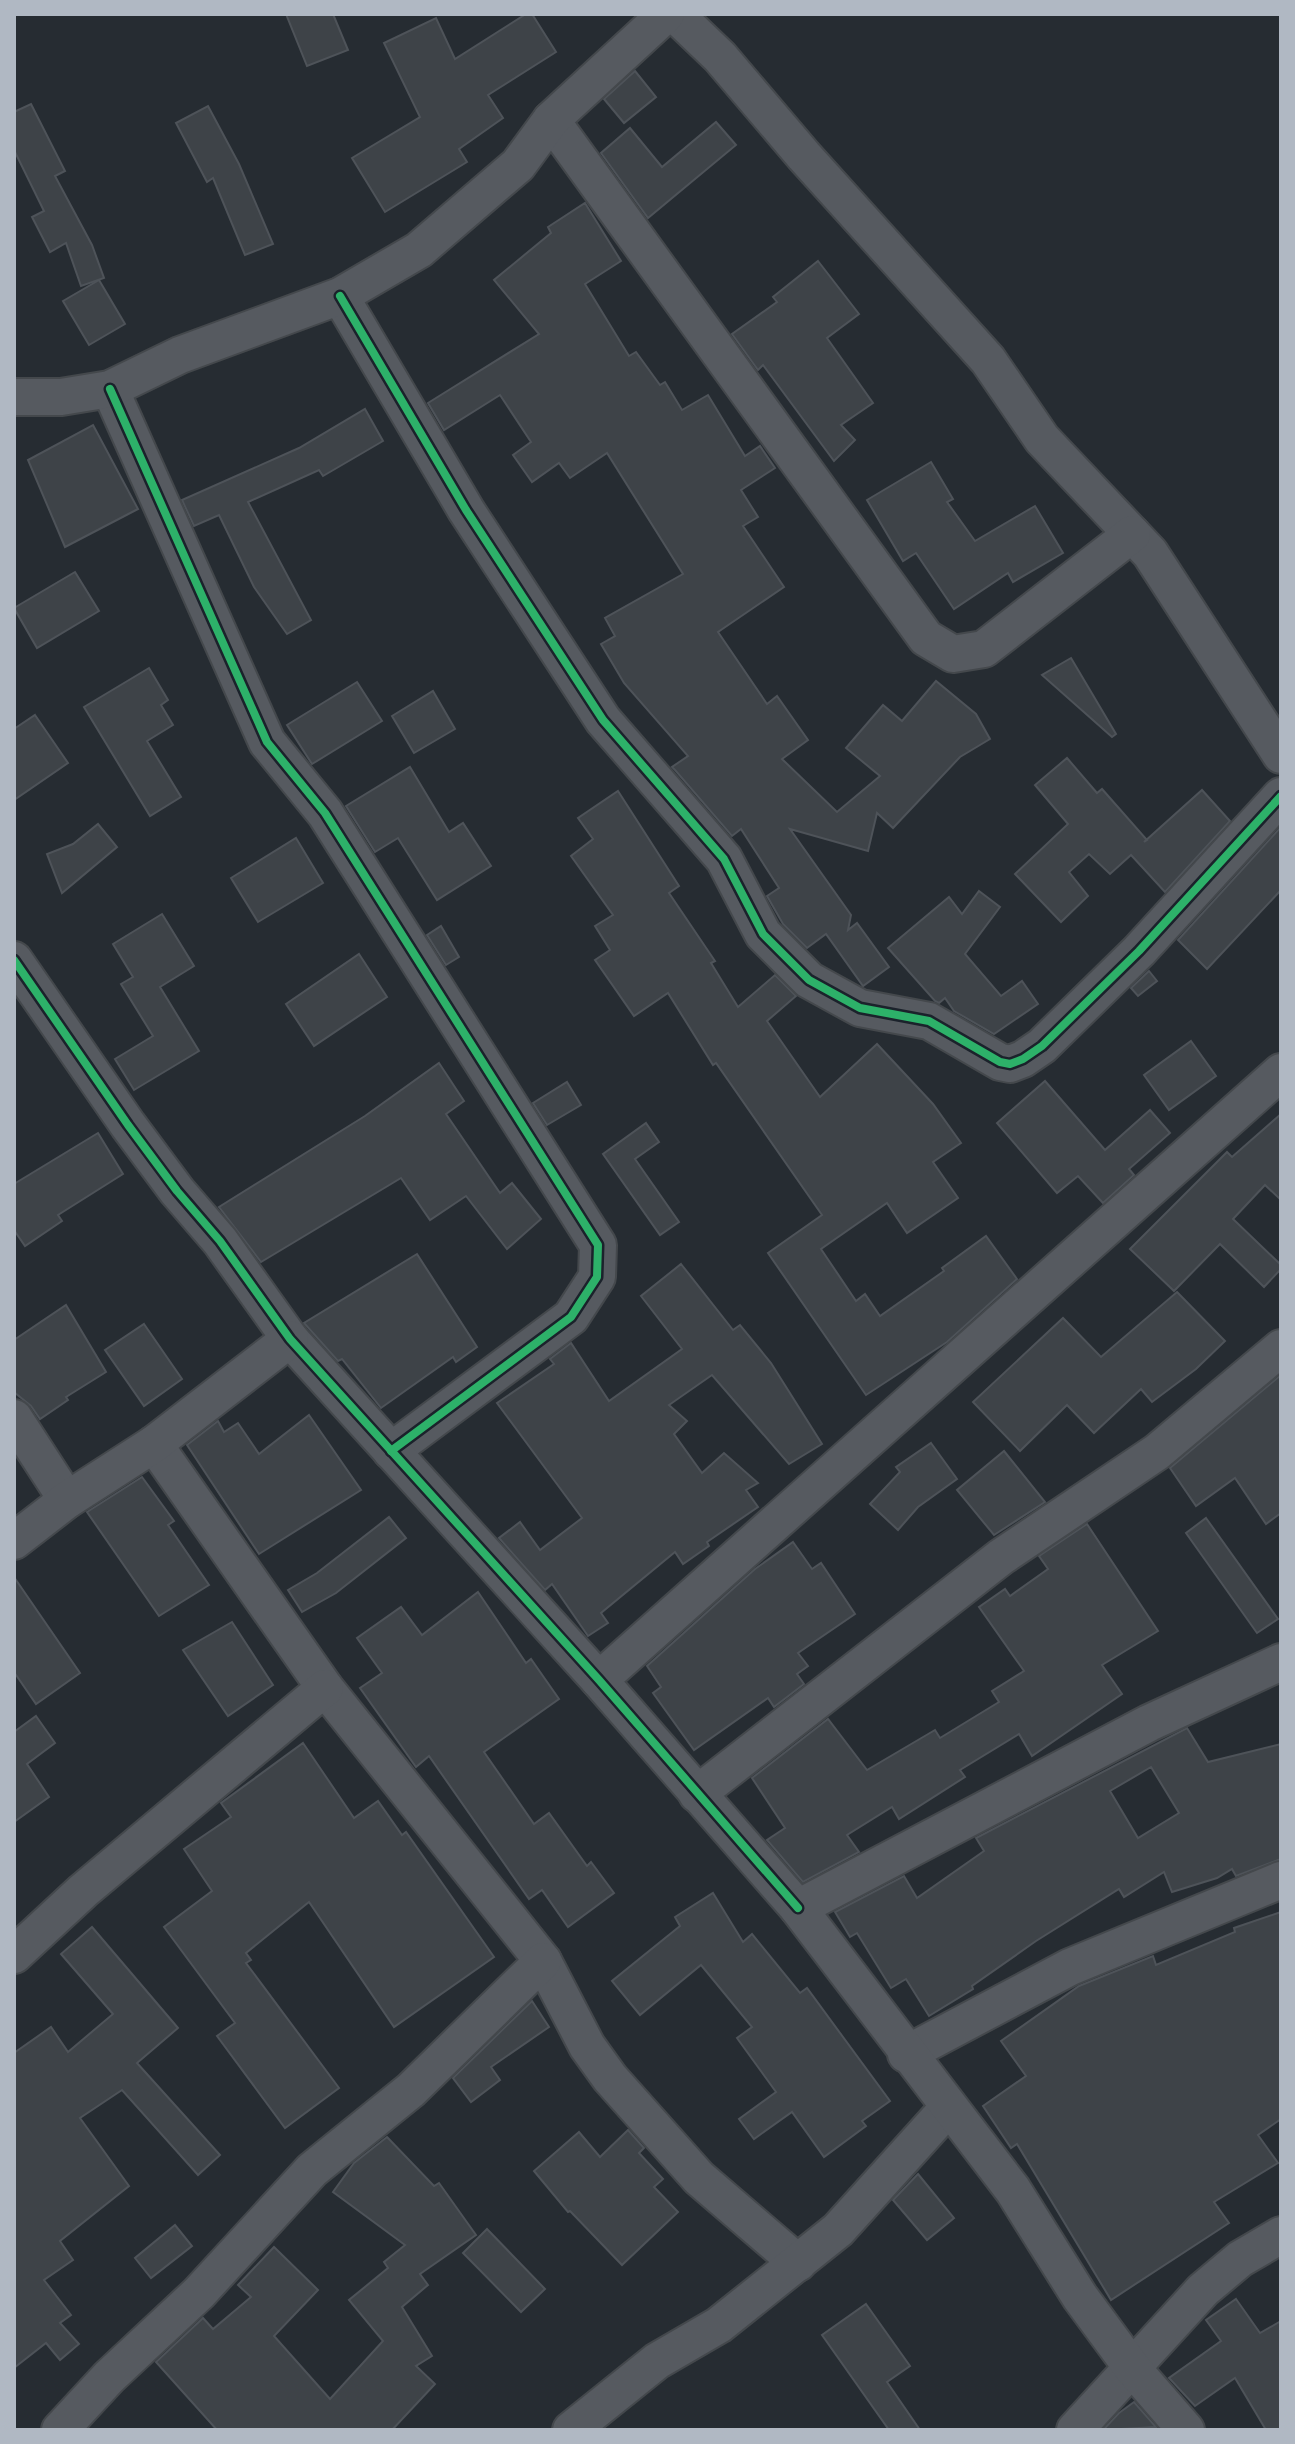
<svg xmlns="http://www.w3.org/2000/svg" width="1295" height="2444" font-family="'Roboto Condensed',sans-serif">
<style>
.building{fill:#3e4348;stroke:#4e5359;stroke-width:2;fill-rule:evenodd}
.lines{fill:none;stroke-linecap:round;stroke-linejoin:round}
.street-casing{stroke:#44484c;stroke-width:40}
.street{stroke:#565a60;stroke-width:36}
.cycleway-casing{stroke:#1b222b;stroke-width:13}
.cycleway{stroke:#2db169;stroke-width:8}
</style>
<rect width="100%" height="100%" fill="#262c32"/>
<g class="building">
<path d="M286,14H333L348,50L307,66Z"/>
<path d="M526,14H532L556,52L488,95L503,118L459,149L467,162L385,212L352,158L420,117L384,43L436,18L455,59Z"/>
<path d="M635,71L656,97L624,123L604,99Z"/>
<path d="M31,104L65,171L55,176L92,245L104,278L81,286L66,243L50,252L32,217L44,211L14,150V112Z"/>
<path d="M208,106L239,164L273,244L245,255L213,178L207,182L176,123Z"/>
<path d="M716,122L736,145L648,218L601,153L630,128L662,167Z"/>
<path d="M585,203L621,261L585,284L629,356L636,352L660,385L665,382L682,410L708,395L745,456L760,446L775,468L741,490L758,517L743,526L784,587L718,632L767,704L777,696L808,740L782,759L837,812L880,776L846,748L883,705L902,721L936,681L976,714L990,739L960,757L893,828L877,813L868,851L790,829L851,915L848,930L857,923L889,967L863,986L826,934L807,948L783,924L767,896L779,888L741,829L732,836L675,770L672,767L688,756L624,683L601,644L615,636L605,618L683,574L607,453L570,478L559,463L532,482L513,455L531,442L500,395L444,430L428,403L539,334L494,280L551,233L548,227Z"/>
<path d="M818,261L859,314L827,338L873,403L841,425L855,440L834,461L763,365L758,370L732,334L777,302L773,297Z"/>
<path d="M99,280L125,324L89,345L63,301Z"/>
<path d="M365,409L383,441L323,476L319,470L248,502L311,620L287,634L254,587L219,515L194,526L182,500L299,448Z"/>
<path d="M93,425L138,509L65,547L28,460Z"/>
<path d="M931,462L953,499L947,502L975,541L1035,506L1063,553L1013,582L1008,573L954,609L916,553L903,561L867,500Z"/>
<path d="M75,572L99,611L37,648L14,608Z"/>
<path d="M1071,658L1116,734L1112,737L1042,675Z"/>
<path d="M149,668L168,700L161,705L173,725L147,741L181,797L150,816L84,707Z"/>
<path d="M357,682L382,721L312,764L287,725Z"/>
<path d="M433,691L455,729L414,753L392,716Z"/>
<path d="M35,715L68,763L14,800V729Z"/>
<path d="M1067,758L1097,793L1102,789L1147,840L1144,842L1202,790L1230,821L1165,892L1131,855L1110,874L1089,854L1069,872L1088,896L1061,922L1015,874L1068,824L1035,785Z"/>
<path d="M410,767L449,832L463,823L491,866L437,900L398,838L375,852L346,806Z"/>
<path d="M618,791L679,886L669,893L715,961L711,963L738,1007L775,975L796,996L767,1021L820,1097L877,1044L933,1104L961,1143L933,1162L958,1198L907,1233L887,1203L821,1249L856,1301L865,1294L880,1316L944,1271L942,1268L986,1236L1017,1279L947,1342L866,1395L768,1253L822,1215L716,1063L713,1065L668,993L634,1016L595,960L610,950L595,926L613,915L571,856L593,839L578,818Z"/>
<path d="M98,824L117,847L62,893L47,854L73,844Z"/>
<path d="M1281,827V890L1207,969L1178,940Z"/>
<path d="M296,838L323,883L258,922L231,878Z"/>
<path d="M979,891L1000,907L965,954L1001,996L1022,981L1038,1004L994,1034L954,1011L945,998L939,1003L935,1001L888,948L949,897L962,914Z"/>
<path d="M162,914L194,966L160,987L199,1051L134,1090L115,1059L153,1036L121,984L133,977L113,944Z"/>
<path d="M441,926L459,957L446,965L427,935Z"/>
<path d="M359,954L387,997L314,1046L286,1004Z"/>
<path d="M1149,971L1157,981L1138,996L1131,988Z"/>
<path d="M1191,1041L1216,1076L1169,1110L1144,1075Z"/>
<path d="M439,1063L464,1101L446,1114L500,1193L512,1183L541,1219L507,1249L466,1196L430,1220L401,1178L261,1262L219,1207L365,1116Z"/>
<path d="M1045,1081L1105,1150L1150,1110L1170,1133L1129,1169L1134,1175L1103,1203L1078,1176L1057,1193L997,1123Z"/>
<path d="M567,1082L581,1105L547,1125L533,1103Z"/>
<path d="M1281,1114V1200L1265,1185L1233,1219L1281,1265V1269L1264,1287L1220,1244L1174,1291L1130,1249L1227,1152L1232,1157Z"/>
<path d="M646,1123L659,1142L635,1159L679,1222L660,1235L603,1154Z"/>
<path d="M98,1133L123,1174L58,1215L62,1221L25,1246L14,1230V1184Z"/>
<path d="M417,1254L477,1347L456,1362L453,1357L381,1408L342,1359L338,1361L304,1323Z"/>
<path d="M681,1264L733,1330L740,1325L771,1363L822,1444L789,1464L712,1375L669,1405L687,1421L674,1434L702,1473L724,1453L758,1483L746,1490L758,1507L707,1542L709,1546L683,1564L675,1552L601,1613L608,1623L588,1636L552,1584L545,1590L499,1538L520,1522L540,1550L582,1518L497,1403L554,1364L550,1359L571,1343L609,1401L682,1349L641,1296Z"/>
<path d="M1177,1292L1225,1341L1196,1369L1152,1402L1141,1389L1094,1433L1067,1405L1020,1451L973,1402L1063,1318L1101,1357Z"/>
<path d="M66,1305L106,1372L66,1397L68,1400L40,1419L31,1406L14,1392V1340Z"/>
<path d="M144,1324L182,1379L144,1406L105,1350Z"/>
<path d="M1281,1375V1513L1266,1524L1235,1478L1196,1506L1170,1468Z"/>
<path d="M309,1415L361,1490L259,1554L187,1445L218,1421L224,1432L238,1423L259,1454Z"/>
<path d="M931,1443L957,1479L918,1507L898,1530L870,1504L900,1472L896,1467Z"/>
<path d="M1004,1451L1045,1502L994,1535L957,1490Z"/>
<path d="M142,1477L174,1521L168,1525L209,1585L159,1616L87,1512Z"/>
<path d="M389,1517L406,1538L336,1593L302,1612L288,1590L317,1573Z"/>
<path d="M1206,1518L1278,1619L1257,1633L1186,1533Z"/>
<path d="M1087,1524L1158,1631L1102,1665L1122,1694L1032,1756L1019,1734L960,1770L965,1777L899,1819L892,1807L847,1835L859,1852L803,1882L767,1840L785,1828L752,1778L828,1719L867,1770L935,1730L940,1738L999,1702L992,1691L1024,1671L979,1607L1005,1589L1010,1596L1048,1569L1039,1556Z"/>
<path d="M793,1542L812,1569L821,1563L855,1614L798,1653L808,1666L797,1674L804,1684L774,1707L768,1698L694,1750L653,1693L661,1687L647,1666L755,1569Z"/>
<path d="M14,1577L80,1673L36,1704L14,1672Z"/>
<path d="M478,1592L526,1663L531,1659L559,1699L484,1752L534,1824L549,1813L587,1866L591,1862L614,1893L568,1927L542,1890L529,1899L429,1756L416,1767L360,1688L382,1673L357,1638L401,1607L422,1635Z"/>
<path d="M232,1622L273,1685L228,1716L183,1650Z"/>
<path d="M36,1716L55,1743L27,1764L49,1797L14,1822V1732Z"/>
<path d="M1187,1728L1208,1762L1281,1744V1859L1236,1876L1232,1869L1217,1878L1172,1892L1164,1872L1124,1897L1119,1889L1036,1941L972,1986L973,1989L929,2016L906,1979L891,1988L857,1933L850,1937L835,1912L904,1876L917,1898L984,1851L976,1838ZM1151,1767L1179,1813L1138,1838L1110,1791Z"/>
<path d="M303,1743L354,1818L378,1801L402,1835L406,1832L494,1957L394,2027L309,1902L246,1953L251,1960L246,1963L339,2088L285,2128L217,2036L235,2023L164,1927L212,1891L184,1849L231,1817L221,1803Z"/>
<path d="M713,1893L743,1942L752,1934L800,1993L807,1988L890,2101L862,2121L866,2126L824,2157L792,2112L754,2139L739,2119L776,2092L737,2038L752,2027L701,1965L640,2015L612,1981L680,1926L675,1917Z"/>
<path d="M1281,1912V2119L1258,2135L1278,2163L1214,2202L1229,2223L1111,2300L1017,2144L1011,2148L983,2106L1026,2076L1001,2041L1079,1986L1153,1956L1156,1965L1235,1932L1234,1928Z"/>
<path d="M92,1927L178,2028L137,2063L220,2155L198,2175L122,2090L80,2118L129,2186L60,2241L73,2260L44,2280L71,2315L60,2323L79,2344L60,2360L46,2343L14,2368V2053L51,2027L68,2052L113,2014L61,1954Z"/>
<path d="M532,2001L549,2027L491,2067L500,2080L471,2102L453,2078Z"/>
<path d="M628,2130L644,2148L639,2153L663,2179L654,2187L678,2212L622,2265L570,2211L568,2212L534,2171L579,2132L600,2157Z"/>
<path d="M387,2137L434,2186L439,2183L476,2235L420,2274L428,2285L402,2307L432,2356L416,2366L435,2384L392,2430H217L156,2362L203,2318L213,2329L251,2297L238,2285L274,2247L318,2290L274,2336L330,2399L383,2341L349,2300L388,2268L384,2262L405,2245L333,2192L354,2163Z"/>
<path d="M918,2174L954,2218L927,2240L893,2200Z"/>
<path d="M175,2225L192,2246L151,2278L135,2258Z"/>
<path d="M487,2229L545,2289L521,2312L463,2253Z"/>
<path d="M1236,2299L1260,2333L1281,2321V2430H1266L1235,2378L1195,2406L1169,2378L1221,2341L1206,2320Z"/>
<path d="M866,2304L910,2366L887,2382L920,2430H889L822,2335Z"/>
<path d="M1134,2402L1156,2427L1103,2430L1119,2413Z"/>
</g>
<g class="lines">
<defs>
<g id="street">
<path d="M675,14L720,57L804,156L988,360L1042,439L1150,553L1281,755"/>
<path d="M551,120L926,638L953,654L984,649L1132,534"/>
<path d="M340,296L466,510L603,720L724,859L763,934L809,980L860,1008L929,1021L1000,1062L1010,1064L1023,1059L1042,1046L1139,951L1281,796"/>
<path d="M110,389L267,742L325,813L598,1245L597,1277L571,1317L391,1451"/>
<path d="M14,397H61L110,389L180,355L340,296L419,250L518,165L551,120L666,14"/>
<path d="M14,960L128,1125L177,1191L220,1241L290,1339L599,1680L798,1908"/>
<path d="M14,1418L67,1500"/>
<path d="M154,1444L325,1688L543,1961L587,2046L610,2078L699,2178L798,2263"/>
<path d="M14,1541L67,1500L154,1444L290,1339"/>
<path d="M599,1680L1281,1072"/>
<path d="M697,1794L1001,1557L1157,1452L1281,1348"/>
<path d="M14,1955L83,1891L325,1688"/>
<path d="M906,2054L1070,1967L1281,1880"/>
<path d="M60,2430L109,2377L199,2293L312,2170L411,2090L543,1961"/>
<path d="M571,2430L657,2361L719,2325L838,2230L948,2108"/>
<path d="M1075,2430L1203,2290L1240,2259L1281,2235"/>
<path d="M1186,2430L1133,2369L1080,2297L1013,2190L798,1908L1149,1723L1281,1662"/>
</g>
</defs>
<use href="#street" class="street-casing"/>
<use href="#street" class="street"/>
<defs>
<g id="cycleway">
<path d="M340,296L466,510L603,720L724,859L763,934L809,980L860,1008L929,1021L1000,1062L1010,1064L1023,1059L1042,1046L1139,951L1281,796"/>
<path d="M110,389L267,742L325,813L598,1245L597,1277L571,1317L391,1451"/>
<path d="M14,960L128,1125L177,1191L220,1241L290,1339L599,1680L798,1908"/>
</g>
</defs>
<use href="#cycleway" class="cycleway-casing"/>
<use href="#cycleway" class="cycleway"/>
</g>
<rect width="1295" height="2444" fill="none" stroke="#b0b8c3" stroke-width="32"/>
</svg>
